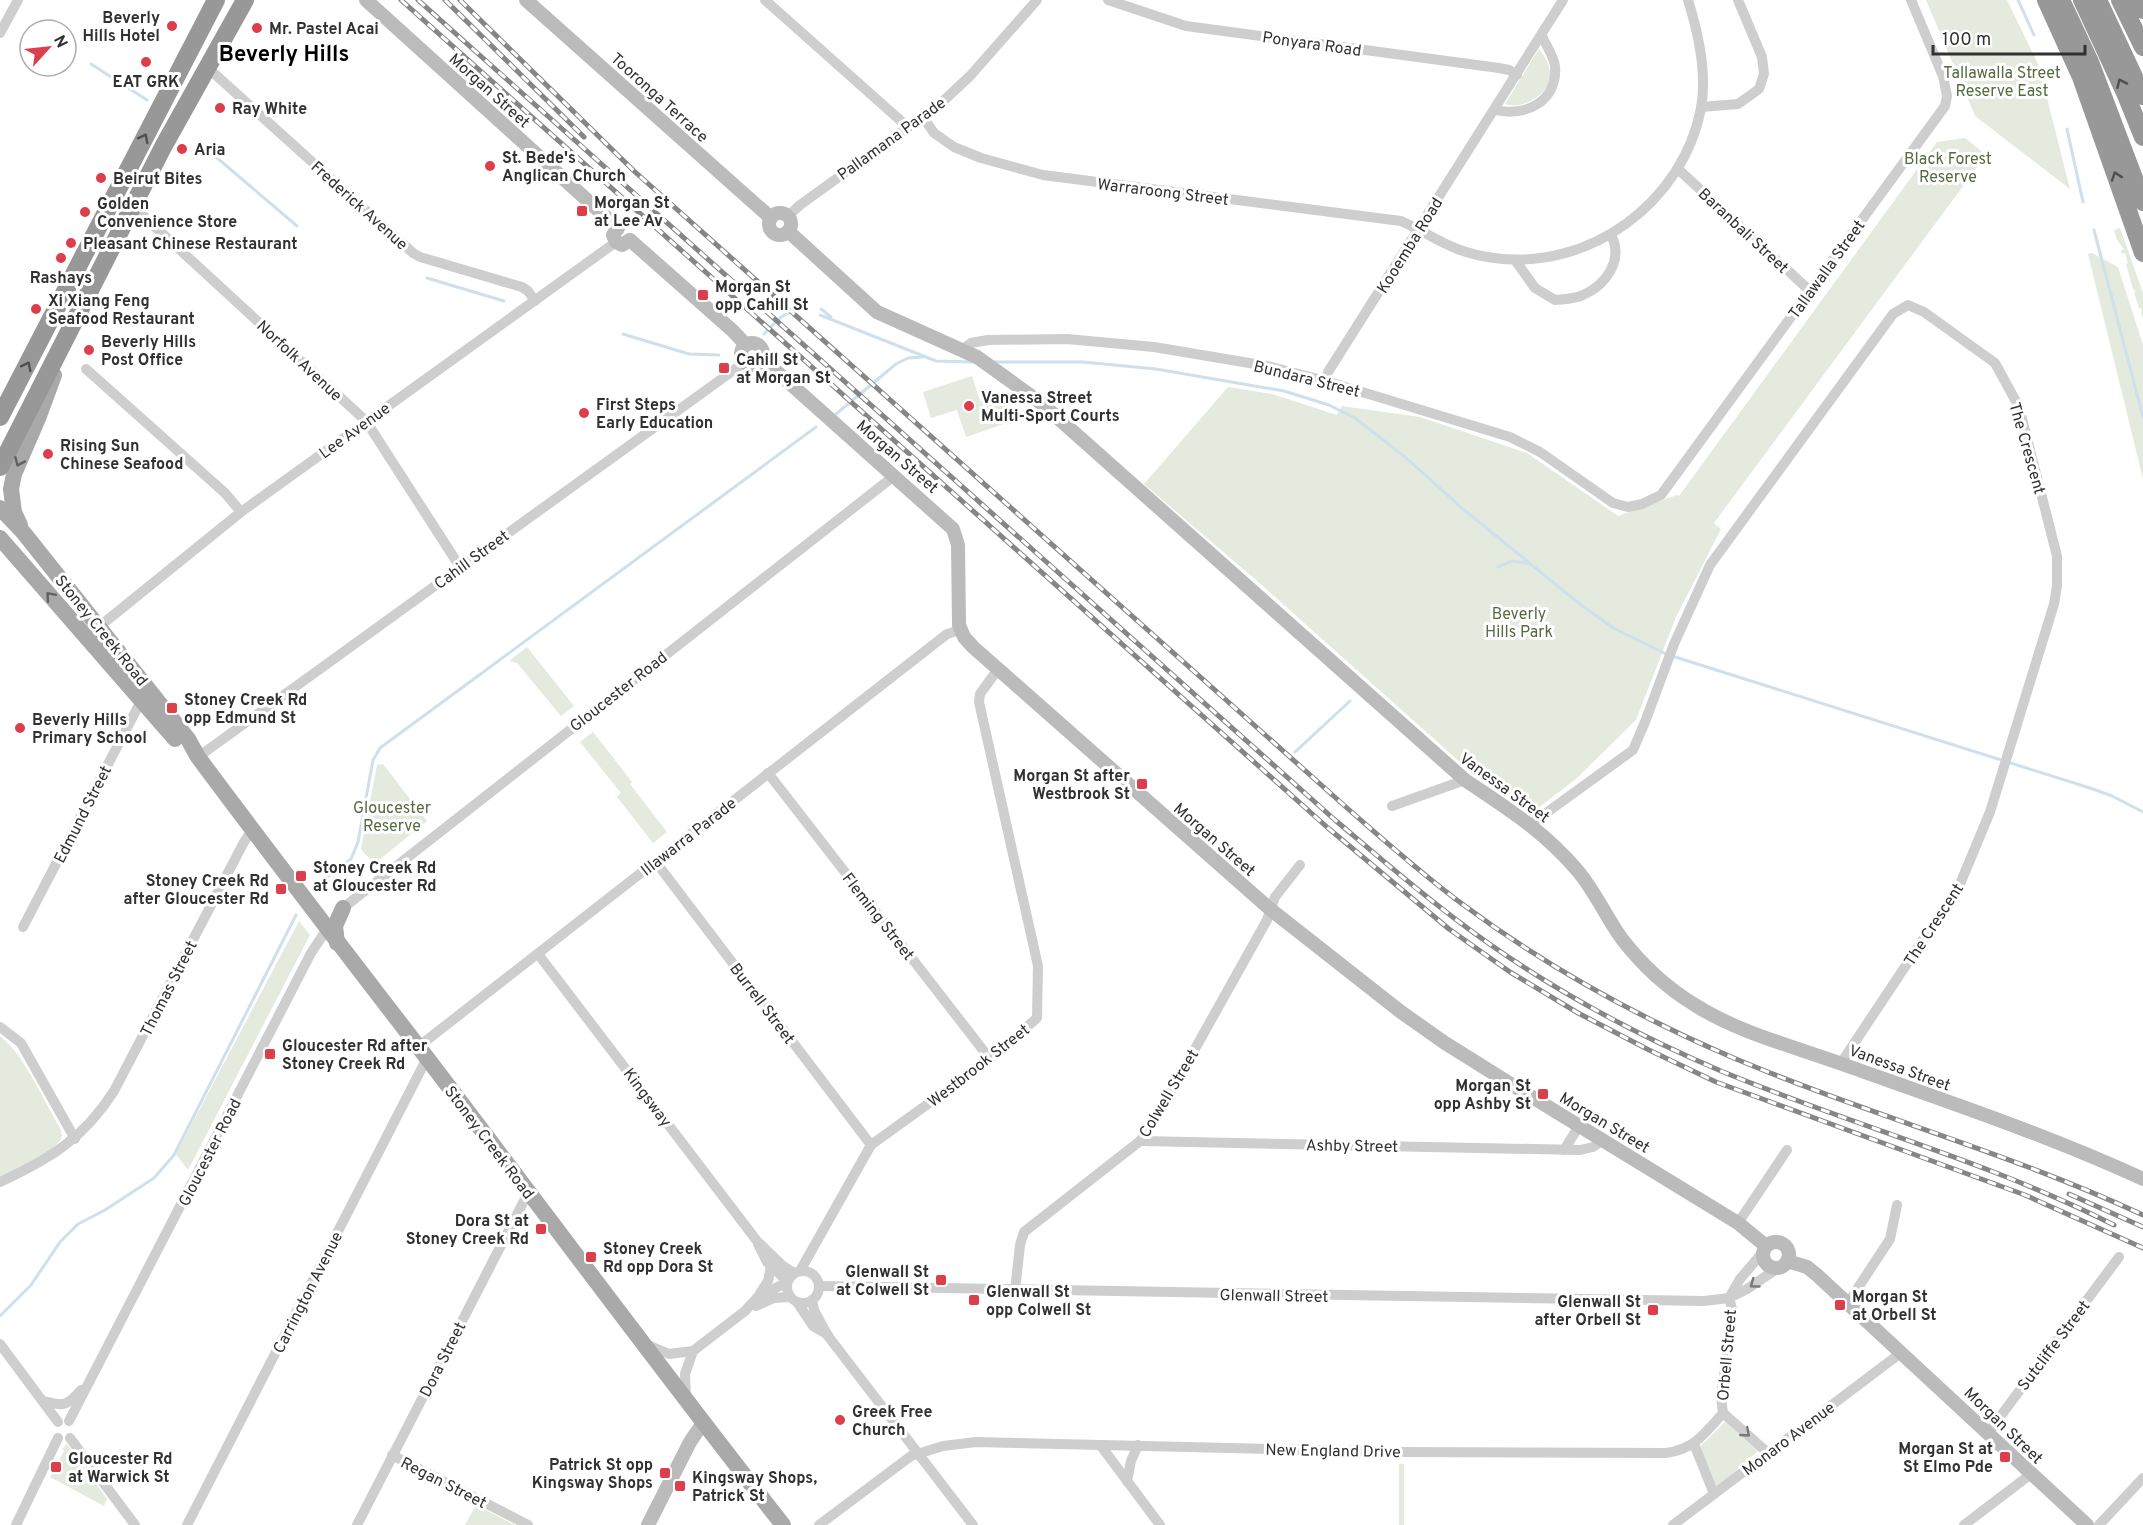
<svg xmlns="http://www.w3.org/2000/svg" width="2143" height="1525" font-family="Overpass,sans-serif">
<style>
.green{fill:#e4eadd}
.lines{fill:none;stroke-linecap:round;stroke-linejoin:round}
.stream{stroke:#cde0eb;stroke-width:3}
.street{stroke:#cecece;stroke-width:10}
.secondary{stroke:#bbb;stroke-width:14}
.primary{stroke:#a9a9a9;stroke-width:16}
.highway{stroke:#989898;stroke-width:18}
.rail-casing{stroke:#868686;stroke-width:5}
.rail{stroke:#fff;stroke-width:3;stroke-dasharray:9;stroke-linecap:butt}
.oneway{stroke:#505050}
.oneway2{stroke:#616161}
.oneway3{stroke:#787878}
.poi-dot{fill:#dc3e4c;stroke:#fff;stroke-width:2}
.labels{text-anchor:middle;stroke-width:6;stroke-linejoin:round;paint-order:stroke}
.poi-label{font-size:16px;font-weight:bold;fill:#313131;stroke:#fff;text-anchor:start}
.street-label{font-size:16px;fill:#313131;stroke:#fff}
.park-label{font-size:16px;fill:#546b40;stroke:#fff}
.district-label{font-size:22px;font-weight:bold;fill:#000;stroke:#fff}
</style>
<rect width="100%" height="100%" fill="#fff"/>
<g class="green">
<path d="M1926,0H2007L2039,66L2070,189L1975,116Z"/>
<path d="M1539,49C1555,69 1555,87 1532,100C1522,105 1515,107 1505,104Z"/>
<path d="M1965,138L1986,155L1714,523L1721,529L1676,617L1636,720L1576,779L1538,808L1523,807L1471,772L1256,580L1144,484L1228,387L1272,394L1337,415L1342,406L1420,417L1527,453L1618,516L1677,495L1679,496L1937,142Z"/>
<path d="M2120,228L2143,293V320L2141,312L2142,311L2141,308H2139L2134,292L2136,291L2133,289L2126,264L2128,263L2125,253L2122,254L2121,251L2124,249L2117,240L2114,230Z"/>
<path d="M2092,253L2118,267L2143,345V479L2088,254Z"/>
<path d="M972,376L980,401L1006,393L1015,420L966,437L957,410L931,418L923,392Z"/>
<path d="M527,647L574,706L561,716L517,663L509,661Z"/>
<path d="M593,732L632,782L630,784L667,832L653,843L617,797L621,793L580,742Z"/>
<path d="M383,764L427,821L374,864L361,849L377,765Z"/>
<path d="M299,921L310,935L188,1170L176,1154Z"/>
<path d="M0,1036C24,1054 44,1102 60,1128L62,1136C58,1151 15,1175 0,1176Z"/>
<path d="M1725,1422L1758,1451L1717,1488L1699,1448Z"/>
<path d="M67,1444L107,1499L104,1506L50,1477L64,1451L62,1449Z"/>
<rect x="1399" y="1464" width="5" height="61"/>
<path d="M476,1505L515,1525H465Z"/>
</g>
<g class="lines">
<g class="stream">
<path d="M2018,0L2034,35"/>
<path d="M91,64L147,100"/>
<path d="M2067,129L2083,202"/>
<path d="M216,157L297,226"/>
<path d="M2094,230L2143,417"/>
<path d="M427,278L504,301"/>
<path d="M821,309L831,317"/>
<path d="M820,315L936,361L974,362"/>
<path d="M623,334L689,354L719,355"/>
<path d="M764,334C776,322 785,309 804,309"/>
<path d="M993,362H1083L1156,369L1284,391L1329,405L1355,418L1405,457L1463,509L1576,601L1613,628L1666,654"/>
<path d="M836,414L896,364L908,358L922,357"/>
<path d="M1498,567L1512,561L1531,564"/>
<path d="M1672,656L2093,789L2112,796L2143,812"/>
<path d="M1295,752L1350,701"/>
<path d="M318,884L351,859L358,842L373,760L380,748L816,427"/>
<path d="M0,1316L31,1285L60,1242L78,1224L105,1210L154,1178L174,1155L296,915"/>
</g>
<g class="street">
<path d="M765,0L901,121L907,129"/>
<path d="M1108,0L1186,26L1499,68L1509,70L1517,75"/>
<path d="M0,33L18,0"/>
<path d="M207,67L413,253L420,257L522,287L528,291L535,301"/>
<path d="M1701,107L1738,104L1759,89L1764,74L1762,57L1738,0"/>
<path d="M1495,110C1525,117 1558,102 1555,66C1554,57 1546,45 1542,36"/>
<path d="M923,117L934,133L954,147L981,158L1043,175L1401,221C1436,237 1453,253 1494,258C1589,271 1683,203 1701,108C1707,75 1698,32 1688,0"/>
<path d="M1678,169L1810,291"/>
<path d="M131,209L141,214L366,421L460,567"/>
<path d="M788,216L800,205L940,104L970,76L1037,0"/>
<path d="M1515,260L1535,288L1555,300C1564,299 1575,299 1583,295C1606,285 1624,260 1611,235"/>
<path d="M963,349L971,343L988,340L1067,339L1154,347L1267,366L1326,381L1510,437L1540,452L1613,503L1628,507L1642,504L1661,495L1945,106L1947,96L1943,76L1911,0"/>
<path d="M86,369L225,493L241,512"/>
<path d="M1326,381L1328,372L1563,0"/>
<path d="M100,626L241,512L616,242"/>
<path d="M198,757L745,362"/>
<path d="M768,773L990,1059"/>
<path d="M1392,806L1465,780"/>
<path d="M1531,824L1633,750L1645,722L1674,644L1710,565L1893,314L1908,305L1924,312L1995,363L2019,407L2057,556V586L2054,604L1990,812L1960,884L1841,1063"/>
<path d="M655,861L871,1145"/>
<path d="M343,908L894,476"/>
<path d="M23,927L141,701"/>
<path d="M538,954L757,1241L783,1266L794,1273"/>
<path d="M0,1027L21,1043L75,1139"/>
<path d="M418,1047L947,634L960,630"/>
<path d="M1140,1141L1580,1150L1593,1147L1603,1140"/>
<path d="M1564,1150L1579,1126"/>
<path d="M0,1182C50,1159 84,1138 114,1091L244,842L252,830"/>
<path d="M1738,1223L1787,1150"/>
<path d="M758,1244L767,1262L787,1281"/>
<circle cx="803" cy="1287" r="16"/>
<path d="M800,1271L871,1145L990,1059L1037,1018L1038,966L979,702L980,694L998,669"/>
<path d="M819,1286L1704,1301L1729,1298L1747,1289L1778,1268"/>
<path d="M1015,1291L1020,1245L1024,1232L1140,1141L1158,1115L1267,920L1275,897L1300,865"/>
<path d="M759,1295L768,1281L771,1266"/>
<path d="M1729,1298L1733,1312L1721,1397L1723,1413L1768,1453"/>
<path d="M1729,1298L1740,1279L1763,1252"/>
<path d="M812,1300L814,1310L828,1336L973,1525"/>
<path d="M797,1302L813,1326L828,1335"/>
<path d="M1848,1303L1890,1239L1897,1205"/>
<path d="M756,1306L774,1298L790,1297"/>
<path d="M0,1344L58,1422"/>
<path d="M648,1345L669,1354L693,1351"/>
<path d="M686,1397L685,1374L693,1351L745,1311L757,1298L787,1282"/>
<path d="M43,1401C64,1406 66,1407 81,1390"/>
<path d="M69,1421L311,953L327,929"/>
<path d="M1988,1433L2119,1257"/>
<path d="M70,1438L135,1525"/>
<path d="M1694,1444L1714,1494"/>
<path d="M1101,1446L1160,1525"/>
<path d="M392,1455L528,1525"/>
<path d="M1127,1481L1131,1461L1138,1445"/>
<path d="M16,1525L58,1438"/>
<path d="M187,1525L427,1058"/>
<path d="M357,1525L528,1193"/>
<path d="M819,1525L911,1456L943,1446L976,1442L1402,1452L1666,1453C1695,1449 1705,1433 1723,1413"/>
<path d="M1673,1525L1902,1352"/>
<path d="M1964,1525L2031,1474"/>
<path d="M2099,1525L2143,1478"/>
</g>
<g class="secondary">
<path d="M366,0L618,228"/>
<path d="M526,0L771,218"/>
<circle cx="780" cy="224" r="11"/>
<path d="M618,228L613,235L616,242L622,245L630,240"/>
<path d="M788,231L877,312L977,357L1041,403L1465,780C1508,809 1543,830 1577,870C1595,891 1606,917 1622,939C1642,965 1667,988 1695,1005C1737,1032 1795,1047 1842,1064C1943,1100 2045,1134 2143,1179"/>
<path d="M630,240L733,331L746,345"/>
<circle cx="752" cy="354" r="11"/>
<path d="M761,362L776,371L953,529L958,545L959,625L964,637L973,647L1270,909L1401,1012L1445,1043L1509,1083L1738,1223L1766,1246"/>
<circle cx="1776" cy="1255" r="13"/>
<path d="M1787,1261L1807,1267L1817,1275L2087,1525"/>
<path d="M648,1525L690,1442L703,1423"/>
</g>
<g class="primary">
<path d="M0,508L23,532L188,739L198,757C273,858 350,958 427,1058C546,1214 662,1371 783,1525"/>
<path d="M20,525L14,512L11,489L14,474L39,416L54,375"/>
<path d="M0,538L175,739"/>
<path d="M337,943L335,926L343,908"/>
</g>
<g class="highway">
<path d="M2046,0L2081,77L2143,253"/>
<path d="M2061,0L2090,62L2143,202"/>
<path d="M2082,0L2126,95L2143,137"/>
<path d="M2098,0L2143,96"/>
<path d="M2120,0L2143,47"/>
<path d="M2138,0L2143,10"/>
<path d="M0,417L216,0"/>
<path d="M0,467L163,147L245,0"/>
</g>
<defs>
<g id="rail">
<path d="M401,0L1328,828L1449,929L1510,972L1578,1013L1649,1050L1716,1082L2025,1195L2143,1248"/>
<path d="M418,0L1335,820C1374,853 1413,887 1454,918C1535,980 1627,1031 1721,1071C1851,1125 1988,1161 2114,1225"/>
<path d="M445,0L584,137"/>
<path d="M460,0L634,171L1347,808C1385,841 1424,876 1465,906C1546,966 1636,1016 1729,1056C1865,1114 2008,1152 2143,1215"/>
<path d="M2069,1194L2143,1227"/>
</g>
</defs>
<use href="#rail" class="rail-casing"/>
<use href="#rail" class="rail"/>
</g>
<defs><path id="oneway-chevron" d="M-2-3.5L2.5 0L-2 3.5" fill="none" stroke-width="1.6" stroke-linecap="round" stroke-linejoin="round" transform="scale(1.5)"/></defs>
<g class="oneway">
<use href="#oneway-chevron" transform="translate(2121 83) rotate(-114)"/>
<use href="#oneway-chevron" transform="translate(144 138) rotate(-63)"/>
<use href="#oneway-chevron" transform="translate(2116 176) rotate(-109)"/>
<use href="#oneway-chevron" transform="translate(27 366) rotate(-63)"/>
</g>
<g class="oneway2">
<use href="#oneway-chevron" transform="translate(19 462) rotate(114)"/>
<use href="#oneway-chevron" transform="translate(50 596) rotate(-131)"/>
</g>
<g class="oneway3">
<use href="#oneway-chevron" transform="translate(1754 1284) rotate(144)"/>
<use href="#oneway-chevron" transform="translate(1746 1433) rotate(41)"/>
</g>
<g class="poi-dot">
<circle cx="172" cy="26" r="6"/>
<circle cx="257" cy="28" r="6"/>
<circle cx="146" cy="62" r="6"/>
<circle cx="220" cy="108" r="6"/>
<circle cx="182" cy="149" r="6"/>
<circle cx="490" cy="166" r="6"/>
<circle cx="101" cy="178" r="6"/>
<rect x="576" y="205" width="12" height="12" rx="3"/>
<circle cx="85" cy="212" r="6"/>
<circle cx="71" cy="243" r="6"/>
<circle cx="61" cy="258" r="6"/>
<rect x="697" y="289" width="12" height="12" rx="3"/>
<circle cx="36" cy="309" r="6"/>
<circle cx="89" cy="350" r="6"/>
<rect x="718" y="362" width="12" height="12" rx="3"/>
<circle cx="969" cy="406" r="6"/>
<circle cx="584" cy="413" r="6"/>
<circle cx="48" cy="454" r="6"/>
<rect x="166" y="702" width="12" height="12" rx="3"/>
<circle cx="20" cy="728" r="6"/>
<rect x="1136" y="778" width="12" height="12" rx="3"/>
<rect x="295" y="870" width="12" height="12" rx="3"/>
<rect x="275" y="883" width="12" height="12" rx="3"/>
<rect x="264" y="1048" width="12" height="12" rx="3"/>
<rect x="1537" y="1088" width="12" height="12" rx="3"/>
<rect x="535" y="1223" width="12" height="12" rx="3"/>
<rect x="585" y="1251" width="12" height="12" rx="3"/>
<rect x="935" y="1274" width="12" height="12" rx="3"/>
<rect x="968" y="1294" width="12" height="12" rx="3"/>
<rect x="1834" y="1299" width="12" height="12" rx="3"/>
<rect x="1647" y="1304" width="12" height="12" rx="3"/>
<circle cx="840" cy="1420" r="6"/>
<rect x="1999" y="1451" width="12" height="12" rx="3"/>
<rect x="50" y="1461" width="12" height="12" rx="3"/>
<rect x="659" y="1467" width="12" height="12" rx="3"/>
<rect x="674" y="1480" width="12" height="12" rx="3"/>
</g>
<g class="labels">
<g class="poi-label">
<text x="160" y="23" text-anchor="end">Beverly<tspan x="160" dy="18">Hills Hotel</tspan></text>
<text x="269" y="34">Mr. Pastel Acai</text>
<text x="146" y="87" text-anchor="middle">EAT GRK</text>
<text x="232" y="114">Ray White</text>
<text x="194" y="155">Aria</text>
<text x="502" y="163">St. Bede's<tspan x="502" dy="18">Anglican Church</tspan></text>
<text x="113" y="184">Beirut Bites</text>
<text x="594" y="208">Morgan St<tspan x="594" dy="18">at Lee Av</tspan></text>
<text x="97" y="209">Golden<tspan x="97" dy="18">Convenience Store</tspan></text>
<text x="83" y="249">Pleasant Chinese Restaurant</text>
<text x="61" y="283" text-anchor="middle">Rashays</text>
<text x="715" y="292">Morgan St<tspan x="715" dy="18">opp Cahill St</tspan></text>
<text x="48" y="306">Xi Xiang Feng<tspan x="48" dy="18">Seafood Restaurant</tspan></text>
<text x="101" y="347">Beverly Hills<tspan x="101" dy="18">Post Office</tspan></text>
<text x="736" y="365">Cahill St<tspan x="736" dy="18">at Morgan St</tspan></text>
<text x="981" y="403">Vanessa Street<tspan x="981" dy="18">Multi-Sport Courts</tspan></text>
<text x="596" y="410">First Steps<tspan x="596" dy="18">Early Education</tspan></text>
<text x="60" y="451">Rising Sun<tspan x="60" dy="18">Chinese Seafood</tspan></text>
<text x="184" y="705">Stoney Creek Rd<tspan x="184" dy="18">opp Edmund St</tspan></text>
<text x="32" y="725">Beverly Hills<tspan x="32" dy="18">Primary School</tspan></text>
<text x="1130" y="781" text-anchor="end">Morgan St after<tspan x="1130" dy="18">Westbrook St</tspan></text>
<text x="313" y="873">Stoney Creek Rd<tspan x="313" dy="18">at Gloucester Rd</tspan></text>
<text x="269" y="886" text-anchor="end">Stoney Creek Rd<tspan x="269" dy="18">after Gloucester Rd</tspan></text>
<text x="282" y="1051">Gloucester Rd after<tspan x="282" dy="18">Stoney Creek Rd</tspan></text>
<text x="1531" y="1091" text-anchor="end">Morgan St<tspan x="1531" dy="18">opp Ashby St</tspan></text>
<text x="529" y="1226" text-anchor="end">Dora St at<tspan x="529" dy="18">Stoney Creek Rd</tspan></text>
<text x="603" y="1254">Stoney Creek<tspan x="603" dy="18">Rd opp Dora St</tspan></text>
<text x="929" y="1277" text-anchor="end">Glenwall St<tspan x="929" dy="18">at Colwell St</tspan></text>
<text x="986" y="1297">Glenwall St<tspan x="986" dy="18">opp Colwell St</tspan></text>
<text x="1852" y="1302">Morgan St<tspan x="1852" dy="18">at Orbell St</tspan></text>
<text x="1641" y="1307" text-anchor="end">Glenwall St<tspan x="1641" dy="18">after Orbell St</tspan></text>
<text x="852" y="1417">Greek Free<tspan x="852" dy="18">Church</tspan></text>
<text x="1993" y="1454" text-anchor="end">Morgan St at<tspan x="1993" dy="18">St Elmo Pde</tspan></text>
<text x="68" y="1464">Gloucester Rd<tspan x="68" dy="18">at Warwick St</tspan></text>
<text x="653" y="1470" text-anchor="end">Patrick St opp<tspan x="653" dy="18">Kingsway Shops</tspan></text>
<text x="692" y="1483">Kingsway Shops,<tspan x="692" dy="18">Patrick St</tspan></text>
</g>
<g class="street-label">
<text transform="translate(1312 43) rotate(8)" y="6">Ponyara Road</text>
<text transform="translate(490 90) rotate(42)" y="6">Morgan Street</text>
<text transform="translate(660 97) rotate(42)" y="6">Tooronga Terrace</text>
<text transform="translate(891 138) rotate(-36)" y="6">Pallamana Parade</text>
<text transform="translate(1163 191) rotate(7)" y="6">Warraroong Street</text>
<text transform="translate(360 205) rotate(42)" y="6">Frederick Avenue</text>
<text transform="translate(1744 230) rotate(43)" y="6">Baranbali Street</text>
<text transform="translate(1409 245) rotate(-58)" y="6">Kooemba Road</text>
<text transform="translate(1826 269) rotate(-54)" y="6">Tallawalla Street</text>
<text transform="translate(300 360) rotate(43)" y="6">Norfolk Avenue</text>
<text transform="translate(1307 378) rotate(14)" y="6">Bundara Street</text>
<text transform="translate(354 430) rotate(-36)" y="6">Lee Avenue</text>
<text transform="translate(2028 448) rotate(74)" y="6">The Crescent</text>
<text transform="translate(898 456) rotate(41)" y="6">Morgan Street</text>
<text transform="translate(471 559) rotate(-36)" y="6">Cahill Street</text>
<text transform="translate(102 630) rotate(51)" y="6">Stoney Creek Road</text>
<text transform="translate(618 691) rotate(-38)" y="6">Gloucester Road</text>
<text transform="translate(1505 787) rotate(36)" y="6">Vanessa Street</text>
<text transform="translate(82 814) rotate(-63)" y="6">Edmund Street</text>
<text transform="translate(688 836) rotate(-38)" y="6">Illawarra Parade</text>
<text transform="translate(1215 839) rotate(41)" y="6">Morgan Street</text>
<text transform="translate(879 916) rotate(52)" y="6">Fleming Street</text>
<text transform="translate(1933 924) rotate(-57)" y="6">The Crescent</text>
<text transform="translate(168 988) rotate(-63)" y="6">Thomas Street</text>
<text transform="translate(763 1003) rotate(53)" y="6">Burrell Street</text>
<text transform="translate(978 1065) rotate(-38)" y="6">Westbrook Street</text>
<text transform="translate(1900 1067) rotate(20)" y="6">Vanessa Street</text>
<text transform="translate(1168 1093) rotate(-59)" y="6">Colwell Street</text>
<text transform="translate(648 1097) rotate(53)" y="6">Kingsway</text>
<text transform="translate(1605 1122) rotate(31)" y="6">Morgan Street</text>
<text transform="translate(490 1142) rotate(53)" y="6">Stoney Creek Road</text>
<text transform="translate(1352 1145) rotate(1)" y="6">Ashby Street</text>
<text transform="translate(209 1152) rotate(-63)" y="6">Gloucester Road</text>
<text transform="translate(307 1292) rotate(-63)" y="6">Carrington Avenue</text>
<text transform="translate(1274 1295) rotate(1)" y="6">Glenwall Street</text>
<text transform="translate(2053 1345) rotate(-53)" y="6">Sutcliffe Street</text>
<text transform="translate(1726 1355) rotate(-85)" y="6">Orbell Street</text>
<text transform="translate(442 1359) rotate(-63)" y="6">Dora Street</text>
<text transform="translate(2004 1425) rotate(44)" y="6">Morgan Street</text>
<text transform="translate(1788 1438) rotate(-37)" y="6">Monaro Avenue</text>
<text transform="translate(1333 1450) rotate(1)" y="6">New England Drive</text>
<text transform="translate(444 1482) rotate(27)" y="6">Regan Street</text>
</g>
<g class="park-label">
<text x="2002" y="78">Tallawalla Street<tspan x="2002" dy="18">Reserve East</tspan></text>
<text x="1948" y="164">Black Forest<tspan x="1948" dy="18">Reserve</tspan></text>
<text x="1519" y="619">Beverly<tspan x="1519" dy="18">Hills Park</tspan></text>
<text x="392" y="813">Gloucester<tspan x="392" dy="18">Reserve</tspan></text>
</g>
<g class="district-label">
<text x="284" y="61">Beverly Hills</text>
</g>
</g>
<g transform="translate(48 48) rotate(63)"><circle r="28" fill="#ffffff" stroke="#adadad" stroke-width="1.5"/>
<path d="M0-4.5L10 22L0 15L-10 22Z" fill="#dc3e4c"/>
<text y="-9" font-size="16" font-weight="bold" text-anchor="middle" fill="#313131">N</text>
</g>
<path d="M1933 45v9h152v-9" fill="none" stroke="#313131" stroke-width="3"/>
<text x="1942" y="45" font-size="18" fill="#313131" stroke="#ffffff" stroke-width="4.5" paint-order="stroke">100 m</text>
</svg>
